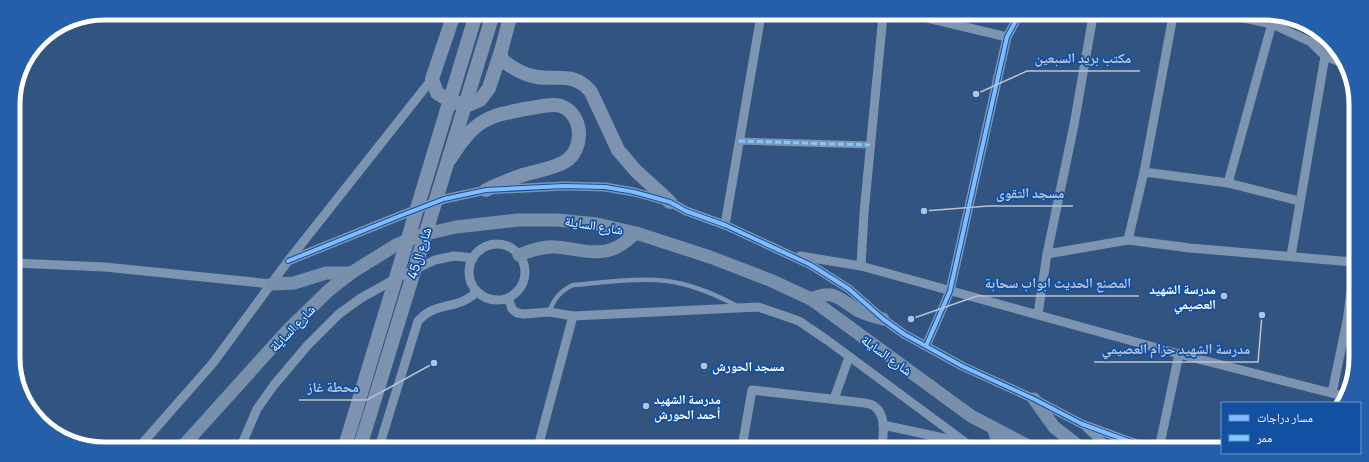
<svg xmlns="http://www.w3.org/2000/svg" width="1369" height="462" font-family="Manrope,'Noto Naskh Arabic',sans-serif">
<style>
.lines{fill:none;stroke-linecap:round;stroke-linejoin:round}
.service{stroke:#7e95b1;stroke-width:4.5}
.pedestrian{stroke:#7e95b1;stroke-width:7}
.minor{stroke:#7e95b1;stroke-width:9}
.secondary{stroke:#7990ad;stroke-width:13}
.primary{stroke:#7d93b0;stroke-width:14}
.primary-bridge{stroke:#7d93b0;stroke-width:14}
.quiet{stroke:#80caff;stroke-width:3;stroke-dasharray:6 3;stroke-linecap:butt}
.cycleway-casing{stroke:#1250a1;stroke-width:6}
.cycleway{stroke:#80bcff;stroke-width:4}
.poi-dot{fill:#b7c3d3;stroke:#1250a1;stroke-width:1.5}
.labels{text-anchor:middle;stroke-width:3.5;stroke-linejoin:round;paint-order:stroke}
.street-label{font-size:13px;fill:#fff;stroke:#1250a1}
.poi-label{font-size:13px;font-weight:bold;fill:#fff;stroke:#1250a1;text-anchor:start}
.rim{fill:none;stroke:#fff;stroke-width:5}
.leader{fill:none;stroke:#b7c3d3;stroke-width:1.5}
.callout-dot{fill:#b7c3d3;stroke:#1250a1;stroke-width:1.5}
.callout-label{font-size:14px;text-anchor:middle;font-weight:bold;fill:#b7c3d3;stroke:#1250a1;stroke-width:3.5;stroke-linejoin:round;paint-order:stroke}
</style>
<rect width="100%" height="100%" fill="#325481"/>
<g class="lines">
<path class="service" d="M549,312C554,299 560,291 573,285C600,283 628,278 656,280C683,281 713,293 737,306"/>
<path class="pedestrian" d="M739,141L870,145"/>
<g class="minor">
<path d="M915,15L1007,37"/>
<path d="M1235,16L1272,24L1311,42L1325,56L1343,63"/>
<path d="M1144,172L1228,183L1299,201"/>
<path d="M1228,183L1274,16"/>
<path d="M725,225L761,15"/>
<path d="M1128,240L1144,172L1173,16"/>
<circle cx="497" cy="272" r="28"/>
<path d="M1047,254L1128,240L1190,248L1353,262"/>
<path d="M800,256L861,266L1179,354L1343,396"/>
<path d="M1291,256L1325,56"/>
<path d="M288,261L402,215L444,199L486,190L564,186L605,187L634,192L670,202L686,211L725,225L811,265L849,289L883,319L904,334L962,366L1034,399L1082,424L1150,449"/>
<path d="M14,263L105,267L272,284"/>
<path d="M861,266L864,213L883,15"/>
<path d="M508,298L512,309L517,313L524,314L549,312L573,316L758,307L799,321L827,340L973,448"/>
<path d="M1038,314L1047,254L1074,125L1093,16"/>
<path d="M926,346L950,291L1007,37L1019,15"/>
<path d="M1332,393L1347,321L1353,277"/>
<path d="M834,399L849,357"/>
<path d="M883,425L962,442"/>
<path d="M1087,428L1109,448"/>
<path d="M140,446L213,363L288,261L432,79"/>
<path d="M241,446L257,409L274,385L307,346L339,314L361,298L397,278L435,260L454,256L473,258"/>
<path d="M379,447L418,321C431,307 442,308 458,303C466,301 472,296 477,292"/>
<path d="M538,447L573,316"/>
<path d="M742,447L752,390L865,403C868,404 872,404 874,406C887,415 883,435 882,448"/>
<path d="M1159,449L1179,354"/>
</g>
<g class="secondary">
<path d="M519,255C530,251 543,246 555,247C574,248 595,256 613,249C622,246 629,239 636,233"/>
<path d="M272,284L294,283L326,273H351"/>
<path d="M811,299C836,288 839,300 859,311C867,315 875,317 883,319"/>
<path d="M1034,399L1054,427L1081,448"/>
<path d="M993,428L1001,448"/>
<path d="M183,446L286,332L329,290L351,273L396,245L421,235L456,227L518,220H557L597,224L636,233L710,257L770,280L811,299L971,416L1032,448"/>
</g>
<g class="primary">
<path d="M454,14L432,79L437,93L452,102L468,105L480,100L489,88L501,51L511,14"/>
<path d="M501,51V59C512,68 524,75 537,77C559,80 575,72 591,92L618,150L636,171L670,202"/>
<path d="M450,159C475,120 485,116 531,108C540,107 551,103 561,106C583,114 585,148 566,161C554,169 534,171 520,176C508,180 497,185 486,190"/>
</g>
<g class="primary-bridge">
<path d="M345,446L476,14"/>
<path d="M360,447L493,14"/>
</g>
<path class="quiet" d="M739,141L870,145"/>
<defs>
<g id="cycleway">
<path d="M288,261L402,215L444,199L486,190L564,186L605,187L634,192L670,202L686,211L725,225L811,265L849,289L883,319L904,334L962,366L1034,399L1082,424L1150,449"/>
<path d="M926,346L950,291L1007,37L1019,15"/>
</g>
</defs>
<use href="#cycleway" class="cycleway-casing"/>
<use href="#cycleway" class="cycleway"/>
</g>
<g class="poi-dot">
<circle cx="1224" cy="296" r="4"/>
<circle cx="704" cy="366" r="4"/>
<circle cx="646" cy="406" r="4"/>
</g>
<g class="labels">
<g class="street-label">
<text transform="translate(594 225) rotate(9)" y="5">شارع السايلة</text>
<text transform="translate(419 253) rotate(-73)" y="5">شارع ال45</text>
<text transform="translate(292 328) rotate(-46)" y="5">شارع السايلة</text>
<text transform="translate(887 355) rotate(36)" y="5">شارع السايلة</text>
</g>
<g class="poi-label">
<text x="1216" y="294" text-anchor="end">مدرسة الشهيد<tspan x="1216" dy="15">العصيمي</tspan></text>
<text x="712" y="371">مسجد الحورش</text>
<text x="654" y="404">مدرسة الشهيد<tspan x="654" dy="15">أحمد الحورش</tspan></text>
</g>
</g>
<path d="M0 0H1369V462H0ZM104 20H1265A84 84 0 0 1 1349 104V358A84 84 0 0 1 1265 442H104A84 84 0 0 1 20 358V104A84 84 0 0 1 104 20Z" fill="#255ea9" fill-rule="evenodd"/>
<path class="rim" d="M104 20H1265A84 84 0 0 1 1349 104V358A84 84 0 0 1 1265 442H104A84 84 0 0 1 20 358V104A84 84 0 0 1 104 20Z"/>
<path class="leader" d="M976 94L1027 71H1140M924 211L988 206H1073M911 319L977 296H1139M1262 315L1258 362H1094M434 363L367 400H299"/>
<g class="callout-dot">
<circle cx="976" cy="94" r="4"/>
<circle cx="924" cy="211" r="4"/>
<circle cx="911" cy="319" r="4"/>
<circle cx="1262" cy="315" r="4"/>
<circle cx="434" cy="363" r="4"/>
</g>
<g class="callout-label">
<text x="1083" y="63">مكتب بريد السبعين</text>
<text x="1030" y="198">مسجد التقوى</text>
<text x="1058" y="288">المصنع الحديث ابواب سحابة</text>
<text x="1176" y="354">مدرسة الشهيد حزام العصيمي</text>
<text x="333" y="392">محطة غاز</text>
</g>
<rect x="1221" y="402" width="140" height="52" fill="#1250a1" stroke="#7196c7"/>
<rect x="1229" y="415" width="20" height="6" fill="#80bcff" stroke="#7196c7"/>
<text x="1257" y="422" font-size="12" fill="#ffffff">مسار دراجات</text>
<rect x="1229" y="435" width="20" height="6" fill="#80caff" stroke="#7196c7"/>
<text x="1257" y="442" font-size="12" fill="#ffffff">ممر</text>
</svg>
